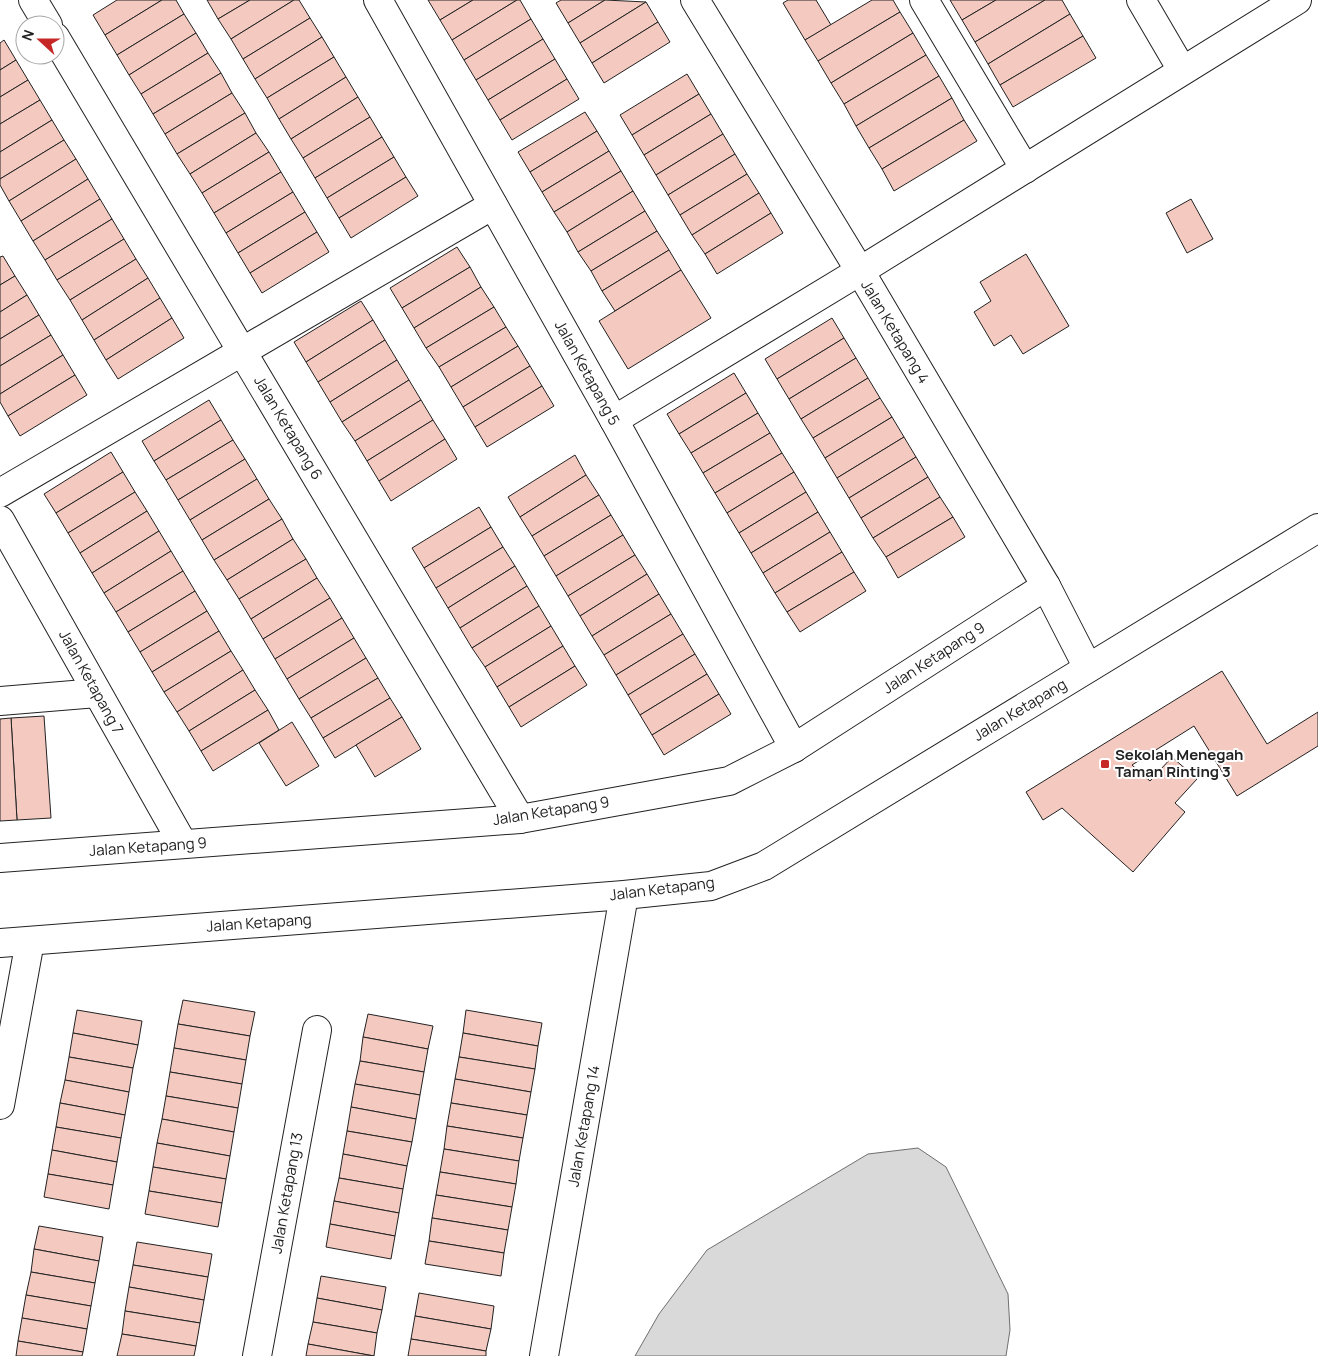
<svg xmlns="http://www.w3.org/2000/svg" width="1318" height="1356" font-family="Manrope,sans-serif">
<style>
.water{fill:#d9d9d9;stroke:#6f6f6f}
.building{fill:#f3c9c0;stroke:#222}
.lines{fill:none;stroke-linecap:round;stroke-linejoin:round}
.minor-casing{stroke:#222;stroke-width:30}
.minor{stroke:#fff;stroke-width:28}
.poi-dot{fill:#c62828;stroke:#fff;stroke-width:2}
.labels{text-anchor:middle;stroke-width:4;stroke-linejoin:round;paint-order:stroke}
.street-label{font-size:15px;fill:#222;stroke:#fff}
.poi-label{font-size:15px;font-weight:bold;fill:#222;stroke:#fff;text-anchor:start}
</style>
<rect width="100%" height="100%" fill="#fff"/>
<path class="water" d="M918,1148L946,1167L1008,1294L1010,1330L1006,1356H635L659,1314L707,1250L868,1154Z"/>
<g class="building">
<path d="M117,0H162L105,35L93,15Z"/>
<path d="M162,0H176L184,14L117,55L105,35Z"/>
<path d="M207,0H250L218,19Z"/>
<path d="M250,0H294L231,39L218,19Z"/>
<path d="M294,0H299L310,18L243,59L231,39Z"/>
<path d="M428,0H473L440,20Z"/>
<path d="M473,0H517L452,40L440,20Z"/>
<path d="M517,0H520L531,19L464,60L452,40Z"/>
<path d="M561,0H605L568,23L556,3Z"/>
<path d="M605,0L646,2L580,43L568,23Z"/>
<path d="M788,0H816L831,25L805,40L783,3Z"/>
<path d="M872,0H893L900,12L818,61L805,40Z"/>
<path d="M950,0H996L962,20Z"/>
<path d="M996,0H1045L975,42L962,20Z"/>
<path d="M1045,0H1062L1070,14L988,64L975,42Z"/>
<path d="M646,2L658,22L592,63L580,43Z"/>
<path d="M900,12L913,33L831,83L818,61Z"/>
<path d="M184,14L196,33L129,75L117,55Z"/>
<path d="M1070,14L1083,36L1000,85L988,64Z"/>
<path d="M310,18L322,37L255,79L243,59Z"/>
<path d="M531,19L543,39L476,80L464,60Z"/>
<path d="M658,22L670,42L604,83L592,63Z"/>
<path d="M196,33L208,53L141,94L129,75Z"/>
<path d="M913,33L926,55L844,104L831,83Z"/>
<path d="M1083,36L1096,58L1013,107L1000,85Z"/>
<path d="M322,37L334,57L267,98L255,79Z"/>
<path d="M543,39L555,59L488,100L476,80Z"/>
<path d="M4,40L16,60L0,70V43Z"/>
<path d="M208,53L221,73L153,114L141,94Z"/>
<path d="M926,55L939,76L856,126L844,104Z"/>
<path d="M334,57L346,77L279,119L267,98Z"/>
<path d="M555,59L567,79L500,120L488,100Z"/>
<path d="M16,60L28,80L0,97V70Z"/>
<path d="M221,73L232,93L165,134L153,114Z"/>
<path d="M687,74L699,94L632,135L620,115Z"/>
<path d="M939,76L952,98L869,148L856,126Z"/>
<path d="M346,77L358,97L291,139L279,119Z"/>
<path d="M567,79L579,99L512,140L500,120Z"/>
<path d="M28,80L40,100L0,124V97Z"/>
<path d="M232,93L245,113L177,154L165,134Z"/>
<path d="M699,94L711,114L644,155L632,135Z"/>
<path d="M358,97L370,117L303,158L291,139Z"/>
<path d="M952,98L964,120L882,169L869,148Z"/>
<path d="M40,100L52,120L0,152V124Z"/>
<path d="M585,112L597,131L530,172L518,152Z"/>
<path d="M245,113L256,133L190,174L177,154Z"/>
<path d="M711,114L723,134L656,175L644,155Z"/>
<path d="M370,117L382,137L315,178L303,158Z"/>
<path d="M52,120L64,140L0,179V152Z"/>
<path d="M964,120L977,141L894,191L882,169Z"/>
<path d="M597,131L609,151L542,192L530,172Z"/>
<path d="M256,133L269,152L202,193L190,174Z"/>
<path d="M723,134L735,154L668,195L656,175Z"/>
<path d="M382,137L394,157L327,198L315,178Z"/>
<path d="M64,140L76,159L9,201L0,185V179Z"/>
<path d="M609,151L621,171L554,212L542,192Z"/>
<path d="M269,152L281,172L214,213L202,193Z"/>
<path d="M735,154L747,174L680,215L668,195Z"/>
<path d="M394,157L406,177L339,218L327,198Z"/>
<path d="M76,159L88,179L21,221L9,201Z"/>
<path d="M621,171L633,191L567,232L554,212Z"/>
<path d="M281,172L293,192L226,233L214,213Z"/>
<path d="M747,174L759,193L692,235L680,215Z"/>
<path d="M406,177L418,196L351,238L339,218Z"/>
<path d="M88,179L100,199L33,241L21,221Z"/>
<path d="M633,191L645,211L578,252L567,232Z"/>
<path d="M293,192L305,212L238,253L226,233Z"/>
<path d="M759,193L771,213L705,254L692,235Z"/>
<path d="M100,199L112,219L45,260L33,241Z"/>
<path d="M1191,199L1213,239L1187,253L1166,213Z"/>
<path d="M645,211L657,231L591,271L578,252Z"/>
<path d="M305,212L317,232L250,273L238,253Z"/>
<path d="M771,213L783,233L717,274L705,254Z"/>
<path d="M112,219L124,239L57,280L45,260Z"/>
<path d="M657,231L669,250L602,291L591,271Z"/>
<path d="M317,232L329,252L262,293L250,273Z"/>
<path d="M124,239L136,259L70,300L57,280Z"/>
<path d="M457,247L470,267L402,308L390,288Z"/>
<path d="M669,250L681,270L615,311L602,291Z"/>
<path d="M1026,254L1069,326L1023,354L1011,335L994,346L974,312L991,301L980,282Z"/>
<path d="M3,256L15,276L0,285V257Z"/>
<path d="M136,259L148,278L82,320L70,300Z"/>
<path d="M470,267L481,287L414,328L402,308Z"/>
<path d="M681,270L711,318L628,369L599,321Z"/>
<path d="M15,276L27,295L0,312V285Z"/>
<path d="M148,278L160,298L94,340L82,320Z"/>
<path d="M481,287L494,307L426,348L414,328Z"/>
<path d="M27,295L39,315L0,339V312Z"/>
<path d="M160,298L172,318L106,360L94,340Z"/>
<path d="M361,301L373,320L306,362L294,342Z"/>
<path d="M494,307L506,327L439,367L426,348Z"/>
<path d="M39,315L51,335L0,366V339Z"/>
<path d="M172,318L184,338L118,379L106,360Z"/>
<path d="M832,318L844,338L777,379L765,359Z"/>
<path d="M373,320L385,340L318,382L306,362Z"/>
<path d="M506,327L518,346L451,387L439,367Z"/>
<path d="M51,335L63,355L0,394V366Z"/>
<path d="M844,338L856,358L789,399L777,379Z"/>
<path d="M385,340L397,360L330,402L318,382Z"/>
<path d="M518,346L530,366L463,407L451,387Z"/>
<path d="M63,355L75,375L8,416L0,402V394Z"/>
<path d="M856,358L868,378L801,419L789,399Z"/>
<path d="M397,360L409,380L342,422L330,402Z"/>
<path d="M530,366L542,386L475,427L463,407Z"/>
<path d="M734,373L746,393L679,434L667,414Z"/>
<path d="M75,375L87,395L20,436L8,416Z"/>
<path d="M868,378L880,398L813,438L801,419Z"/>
<path d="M409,380L421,400L355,441L342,422Z"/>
<path d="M542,386L554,406L487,447L475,427Z"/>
<path d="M746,393L758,413L691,453L679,434Z"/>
<path d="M880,398L892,417L825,458L813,438Z"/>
<path d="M209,400L221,420L154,461L142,441Z"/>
<path d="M421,400L433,420L367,461L355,441Z"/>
<path d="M758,413L770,433L703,473L691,453Z"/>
<path d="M892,417L904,437L837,478L825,458Z"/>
<path d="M221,420L233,440L166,480L154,461Z"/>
<path d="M433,420L445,439L379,481L367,461Z"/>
<path d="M770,433L782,453L715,493L703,473Z"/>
<path d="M904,437L916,457L849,498L837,478Z"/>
<path d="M445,439L457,459L391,501L379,481Z"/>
<path d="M233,440L245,459L178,500L166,480Z"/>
<path d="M111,452L123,472L56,513L44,494Z"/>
<path d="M782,453L794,472L727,513L715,493Z"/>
<path d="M575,455L586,475L520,517L508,497Z"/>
<path d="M916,457L928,477L861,518L849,498Z"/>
<path d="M245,459L257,479L190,520L178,500Z"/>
<path d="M123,472L135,492L68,533L56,513Z"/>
<path d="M794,472L806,492L739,533L727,513Z"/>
<path d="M586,475L599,495L532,536L520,517Z"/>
<path d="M928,477L940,497L873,538L861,518Z"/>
<path d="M257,479L269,499L202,540L190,520Z"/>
<path d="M135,492L147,511L80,553L68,533Z"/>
<path d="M806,492L818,512L751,553L739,533Z"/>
<path d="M599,495L611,515L544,556L532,536Z"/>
<path d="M940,497L953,517L886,557L873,538Z"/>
<path d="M269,499L282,519L214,560L202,540Z"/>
<path d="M479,507L491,527L424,568L412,548Z"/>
<path d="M147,511L159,531L92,573L80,553Z"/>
<path d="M818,512L830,532L763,573L751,553Z"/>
<path d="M611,515L623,535L556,576L544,556Z"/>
<path d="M953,517L965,537L898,578L886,557Z"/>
<path d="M282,519L293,539L227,580L214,560Z"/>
<path d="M491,527L503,547L436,588L424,568Z"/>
<path d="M159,531L171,551L104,593L92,573Z"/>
<path d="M830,532L842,552L775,593L763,573Z"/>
<path d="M623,535L635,555L568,596L556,576Z"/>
<path d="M293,539L306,559L239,599L227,580Z"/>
<path d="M503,547L515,566L448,608L436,588Z"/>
<path d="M171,551L183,571L116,612L104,593Z"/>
<path d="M842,552L854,572L787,612L775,593Z"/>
<path d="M635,555L647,574L580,616L568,596Z"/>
<path d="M306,559L317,578L251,619L239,599Z"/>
<path d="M515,566L527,586L460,628L448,608Z"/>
<path d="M183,571L195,591L128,632L116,612Z"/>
<path d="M854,572L866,591L800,632L787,612Z"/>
<path d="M647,574L659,594L592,636L580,616Z"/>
<path d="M317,578L330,598L263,639L251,619Z"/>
<path d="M527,586L539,606L472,648L460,628Z"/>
<path d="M195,591L207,611L140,652L128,632Z"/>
<path d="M659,594L671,614L604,655L592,636Z"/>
<path d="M330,598L342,618L275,659L263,639Z"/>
<path d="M539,606L551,626L485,667L472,648Z"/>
<path d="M207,611L219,631L152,672L140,652Z"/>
<path d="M671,614L683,634L616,675L604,655Z"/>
<path d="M342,618L354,638L287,679L275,659Z"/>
<path d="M551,626L563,646L497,687L485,667Z"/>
<path d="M219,631L231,651L164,692L152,672Z"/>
<path d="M683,634L695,654L628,695L616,675Z"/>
<path d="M354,638L366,658L299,699L287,679Z"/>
<path d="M563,646L575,666L509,707L497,687Z"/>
<path d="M231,651L243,670L177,712L164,692Z"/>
<path d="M695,654L707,674L640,715L628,695Z"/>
<path d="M366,658L378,678L311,718L299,699Z"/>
<path d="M575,666L587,685L521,727L509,707Z"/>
<path d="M243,670L255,690L189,731L177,712Z"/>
<path d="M1222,671L1267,744L1318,712V746L1237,796L1194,726L1132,765L1150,781L1172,757L1197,779L1175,803L1185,812L1133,872L1062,808L1043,820L1026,792Z"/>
<path d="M707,674L719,694L652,735L640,715Z"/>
<path d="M378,678L390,698L323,738L311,718Z"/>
<path d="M255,690L268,710L201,751L189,731Z"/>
<path d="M719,694L731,714L664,755L652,735Z"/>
<path d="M390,698L402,717L335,758L323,738Z"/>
<path d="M268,710L279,730L213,771L201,751Z"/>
<path d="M44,716L51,818L17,820L11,718Z"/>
<path d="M402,717L421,749L375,777L356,745Z"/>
<path d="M11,718L17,820L0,821V719Z"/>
<path d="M292,722L319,766L286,786L259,743Z"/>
<path d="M183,1000L255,1012L250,1036L178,1024Z"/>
<path d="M77,1010L142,1021L138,1045L73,1033Z"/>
<path d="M466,1010L542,1023L538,1046L463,1033Z"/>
<path d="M368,1014L433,1026L428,1049L363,1037Z"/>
<path d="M178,1024L250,1036L246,1060L174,1048Z"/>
<path d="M73,1033L138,1045L133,1068L69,1057Z"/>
<path d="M463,1033L538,1046L535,1069L459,1057Z"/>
<path d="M363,1037L428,1049L424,1072L360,1061Z"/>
<path d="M174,1048L246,1060L242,1084L170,1072Z"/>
<path d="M69,1057L133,1068L129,1092L65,1080Z"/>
<path d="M459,1057L535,1069L531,1092L455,1079Z"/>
<path d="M360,1061L424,1072L420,1095L355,1084Z"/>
<path d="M170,1072L242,1084L238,1108L166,1096Z"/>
<path d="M455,1079L531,1092L527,1115L451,1103Z"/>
<path d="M65,1080L129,1092L125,1115L60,1103Z"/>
<path d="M355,1084L420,1095L416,1119L351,1107Z"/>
<path d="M166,1096L238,1108L234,1132L162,1119Z"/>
<path d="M60,1103L125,1115L121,1138L56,1127Z"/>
<path d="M451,1103L527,1115L523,1138L447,1126Z"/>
<path d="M351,1107L416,1119L412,1142L347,1131Z"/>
<path d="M162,1119L234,1132L230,1156L157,1143Z"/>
<path d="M447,1126L523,1138L519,1161L444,1149Z"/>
<path d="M56,1127L121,1138L117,1162L52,1150Z"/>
<path d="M347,1131L412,1142L407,1166L343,1154Z"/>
<path d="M157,1143L230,1156L226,1179L153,1167Z"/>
<path d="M444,1149L519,1161L516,1184L440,1172Z"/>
<path d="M52,1150L117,1162L113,1185L48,1174Z"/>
<path d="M343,1154L407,1166L403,1189L339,1178Z"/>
<path d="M153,1167L226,1179L222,1203L149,1191Z"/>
<path d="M440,1172L516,1184L512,1207L436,1195Z"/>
<path d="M48,1174L113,1185L109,1209L44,1197Z"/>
<path d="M339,1178L403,1189L399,1213L334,1201Z"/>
<path d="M149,1191L222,1203L218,1227L145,1214Z"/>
<path d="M436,1195L512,1207L508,1230L432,1218Z"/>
<path d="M334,1201L399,1213L395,1236L330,1224Z"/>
<path d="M432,1218L508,1230L504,1253L429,1241Z"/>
<path d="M330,1224L395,1236L391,1259L326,1247Z"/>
<path d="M39,1226L103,1237L99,1261L34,1249Z"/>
<path d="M429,1241L504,1253L501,1276L425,1264Z"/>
<path d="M137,1242L212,1254L208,1277L133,1265Z"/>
<path d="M34,1249L99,1261L95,1283L31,1272Z"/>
<path d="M133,1265L208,1277L204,1300L129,1287Z"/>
<path d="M31,1272L95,1283L91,1306L26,1295Z"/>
<path d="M321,1276L386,1287L382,1310L317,1298Z"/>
<path d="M129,1287L204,1300L200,1323L125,1311Z"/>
<path d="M419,1293L494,1306L491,1329L415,1316Z"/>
<path d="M26,1295L91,1306L87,1329L22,1318Z"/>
<path d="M317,1298L382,1310L377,1333L313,1322Z"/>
<path d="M125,1311L200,1323L196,1346L122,1334Z"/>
<path d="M415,1316L491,1329L486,1351L411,1339Z"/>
<path d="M22,1318L87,1329L83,1352L18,1341Z"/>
<path d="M313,1322L377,1333L374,1356L308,1344Z"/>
<path d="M122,1334L196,1346L194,1356H117Z"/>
<path d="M411,1339L486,1351V1356H408Z"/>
<path d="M18,1341L83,1352L82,1356H16Z"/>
<path d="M308,1344L374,1356H306Z"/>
</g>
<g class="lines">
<defs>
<g id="minor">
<path d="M33,0L48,25"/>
<path d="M378,0L614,420L794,748"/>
<path d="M695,0L860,271L1046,586L1088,668"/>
<path d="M924,0L1025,169"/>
<path d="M1141,0L1182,70"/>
<path d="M55,37L520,819"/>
<path d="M614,420L860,271L1297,0"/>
<path d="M0,493L493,205"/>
<path d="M0,520L183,844"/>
<path d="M0,701L97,693"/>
<path d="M0,858L520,819L729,781L794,748L1046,586"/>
<path d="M0,943L624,895L711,886L764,866L1318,528"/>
<path d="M0,1105L30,941"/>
<path d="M257,1356L317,1030"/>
<path d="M544,1356L624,895"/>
</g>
</defs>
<use href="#minor" class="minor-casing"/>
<use href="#minor" class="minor"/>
</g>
<rect class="poi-dot" x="1100" y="759" width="10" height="10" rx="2.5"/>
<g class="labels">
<g class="street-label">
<text transform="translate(895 332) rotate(59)" y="5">Jalan Ketapang 4</text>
<text transform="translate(587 373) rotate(61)" y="5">Jalan Ketapang 5</text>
<text transform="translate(288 428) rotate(59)" y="5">Jalan Ketapang 6</text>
<text transform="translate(934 658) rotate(-33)" y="5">Jalan Ketapang 9</text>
<text transform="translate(91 682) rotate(61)" y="5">Jalan Ketapang 7</text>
<text transform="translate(1020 710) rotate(-31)" y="5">Jalan Ketapang</text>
<text transform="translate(551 811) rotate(-9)" y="5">Jalan Ketapang 9</text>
<text transform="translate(148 847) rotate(-4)" y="5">Jalan Ketapang 9</text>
<text transform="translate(662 889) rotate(-7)" y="5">Jalan Ketapang</text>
<text transform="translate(259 923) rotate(-4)" y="5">Jalan Ketapang</text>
<text transform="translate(584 1126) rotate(-80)" y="5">Jalan Ketapang 14</text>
<text transform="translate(287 1193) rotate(-80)" y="5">Jalan Ketapang 13</text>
</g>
<g class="poi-label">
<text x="1115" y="760">Sekolah Menegah<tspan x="1115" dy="17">Taman Rinting 3</tspan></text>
</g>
</g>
<g transform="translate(40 40) rotate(291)"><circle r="24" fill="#ffffff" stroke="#a7a7a7"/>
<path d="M0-4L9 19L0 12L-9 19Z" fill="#c62828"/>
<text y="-8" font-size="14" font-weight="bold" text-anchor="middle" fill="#222222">N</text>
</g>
</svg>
